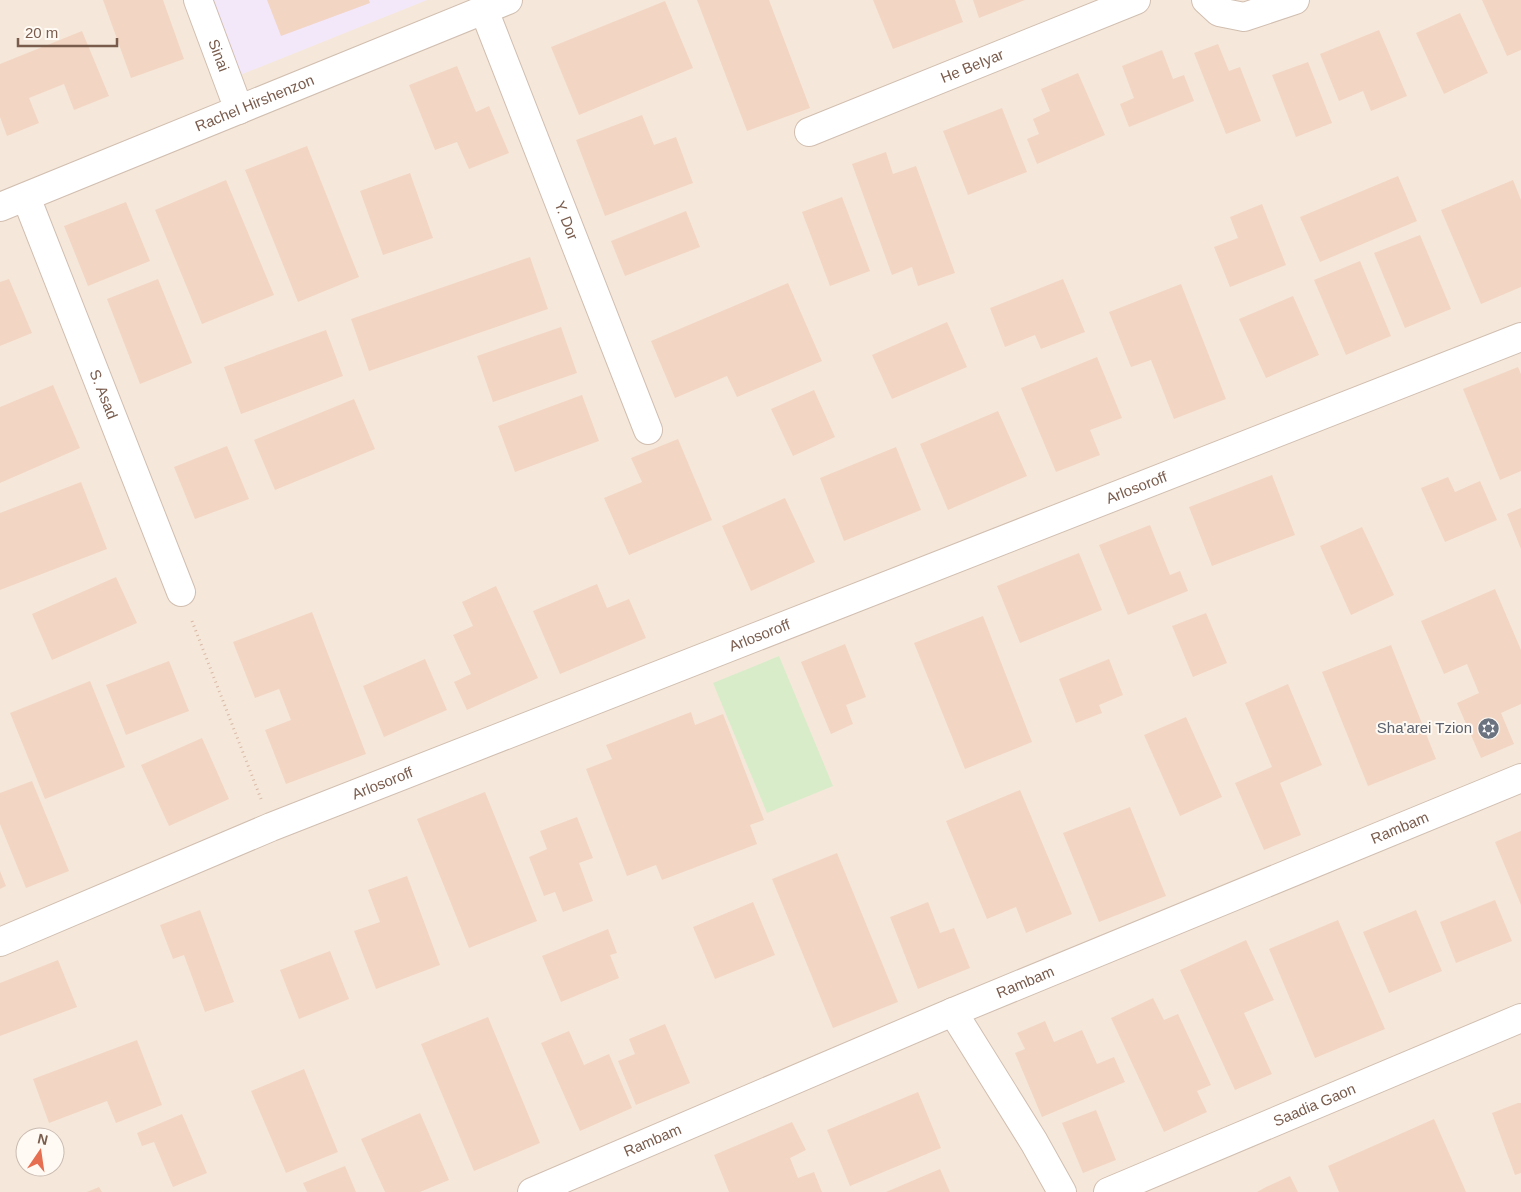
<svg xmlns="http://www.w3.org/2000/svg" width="1521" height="1192" font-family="Helvetica,sans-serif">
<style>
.residential{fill:#f5e8da;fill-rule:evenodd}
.education{fill:#f3e8fa}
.green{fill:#d8ecc9}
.building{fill:#f3d5c3}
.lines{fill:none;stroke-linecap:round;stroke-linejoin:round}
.minor-casing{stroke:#d1beb0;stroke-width:30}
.path{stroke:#d9b8a5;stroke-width:3;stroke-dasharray:1 4;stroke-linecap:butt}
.minor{stroke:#fff;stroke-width:28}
.labels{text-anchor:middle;stroke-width:4;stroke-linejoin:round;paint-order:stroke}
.street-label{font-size:15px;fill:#7a5c4d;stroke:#fffaf3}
.worship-label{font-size:15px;fill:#5b616d;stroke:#fffaf3;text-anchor:end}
</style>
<rect width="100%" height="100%" fill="#fdf6ec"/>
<path class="residential" d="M0,0H1521V1192H0ZM25,1137H55V1167H25Z"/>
<path class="education" d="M210,0H427L240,75Z"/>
<path class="green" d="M779,656L833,786L767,813L713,683Z"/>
<g class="building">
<path d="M103,0H163L184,59L131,78Z"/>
<path d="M267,0H369L370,3L281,36Z"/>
<path d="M697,0H769L810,108L747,131Z"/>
<path d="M873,0H955L963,22L893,49Z"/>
<path d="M973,0H1025L979,18Z"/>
<path d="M1482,0H1521V50L1507,56Z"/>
<path d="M665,1L693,68L579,115L551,47Z"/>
<path d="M1460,13L1488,73L1444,94L1416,33Z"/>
<path d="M1379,30L1407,96L1371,111L1363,91L1339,101L1320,54Z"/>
<path d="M82,31L109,96L74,110L64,84L29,98L39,123L7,136L0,117V64Z"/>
<path d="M1218,44L1229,71L1240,67L1261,121L1226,134L1194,53Z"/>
<path d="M1162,50L1173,79L1184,75L1194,101L1129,127L1120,104L1134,98L1122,66Z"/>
<path d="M1308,62L1332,123L1296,137L1272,75Z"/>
<path d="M457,66L476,112L489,106L509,153L469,169L457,142L435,150L409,85Z"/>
<path d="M1078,73L1105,135L1037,164L1027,139L1039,134L1033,119L1050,111L1041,89Z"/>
<path d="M1002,108L1027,172L968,195L943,131Z"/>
<path d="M642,115L654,145L676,137L693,183L605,216L576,140Z"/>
<path d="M307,146L359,277L298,302L245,170Z"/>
<path d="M886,152L893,174L916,166L955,273L918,286L912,267L892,275L852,164Z"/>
<path d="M410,173L433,238L383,255L360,191Z"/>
<path d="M1398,176L1417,221L1320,262L1300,217Z"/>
<path d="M226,180L274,295L202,324L155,210Z"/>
<path d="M1513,180L1521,200V287L1481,304L1441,210Z"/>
<path d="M842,197L870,271L830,286L802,212Z"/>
<path d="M126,202L150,261L88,286L64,226Z"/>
<path d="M1262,204L1286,265L1230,287L1214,247L1238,238L1230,217Z"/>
<path d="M686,211L700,247L625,276L611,241Z"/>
<path d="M1420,235L1451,309L1405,328L1374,253Z"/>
<path d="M530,257L548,309L369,371L351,319Z"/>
<path d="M1360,261L1391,336L1346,355L1314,280Z"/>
<path d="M9,279L32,333L0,346V282Z"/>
<path d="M158,279L192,363L140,384L107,299Z"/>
<path d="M1063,279L1085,332L1041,349L1035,335L1005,347L990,308Z"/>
<path d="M788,283L822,361L737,397L727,376L675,398L651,341Z"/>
<path d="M1181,284L1226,399L1174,419L1151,360L1131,367L1109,312Z"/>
<path d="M1293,296L1319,355L1266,378L1239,319Z"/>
<path d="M947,322L967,367L892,399L872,355Z"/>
<path d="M561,327L577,373L493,402L477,356Z"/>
<path d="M326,330L343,376L241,414L224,367Z"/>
<path d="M1097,357L1122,418L1090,430L1100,455L1056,472L1021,388Z"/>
<path d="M1518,367L1521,374V471L1500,480L1463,389Z"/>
<path d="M53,385L80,448L0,483V407Z"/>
<path d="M814,390L835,437L793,456L771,409Z"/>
<path d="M582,395L599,441L515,472L498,426Z"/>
<path d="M354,399L375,449L275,490L254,440Z"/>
<path d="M998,411L1027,476L948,510L920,444Z"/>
<path d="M678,439L712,520L629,555L604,498L642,482L631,458Z"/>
<path d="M227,446L249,499L195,519L174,467Z"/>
<path d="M896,447L921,510L844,541L820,478Z"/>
<path d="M1272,475L1295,535L1212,566L1189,507Z"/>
<path d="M1448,477L1455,492L1480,481L1497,520L1445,542L1421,488Z"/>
<path d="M81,482L107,549L0,590V513Z"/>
<path d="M785,498L815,562L751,591L722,526Z"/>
<path d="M1521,508V549L1507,514Z"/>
<path d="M1150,525L1170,575L1180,571L1188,591L1128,615L1099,545Z"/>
<path d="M1362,527L1394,595L1351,615L1320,546Z"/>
<path d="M1079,553L1102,610L1020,643L997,586Z"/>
<path d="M116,577L137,623L52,660L32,614Z"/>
<path d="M597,584L607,608L629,599L646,638L560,674L533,611Z"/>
<path d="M496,586L538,678L467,710L454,682L471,674L453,635L473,626L462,602Z"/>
<path d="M1495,589L1521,650V704L1501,713L1514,744L1481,758L1457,703L1479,693L1467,664L1444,674L1421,621Z"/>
<path d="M312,612L366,754L286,784L265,730L291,720L279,689L255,698L233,642Z"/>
<path d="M1206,613L1227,663L1193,677L1172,626Z"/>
<path d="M983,616L1032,742L965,769L914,643Z"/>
<path d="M845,644L866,697L846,705L853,724L831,734L801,662Z"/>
<path d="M1391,645L1436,759L1368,786L1322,672Z"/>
<path d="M425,659L447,710L384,737L363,686Z"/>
<path d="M1109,659L1123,695L1099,705L1102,713L1076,723L1059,679Z"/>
<path d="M169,661L189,711L126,735L106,685Z"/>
<path d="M90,681L125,767L45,799L10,713Z"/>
<path d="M1288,684L1322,765L1280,783L1301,835L1264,850L1235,783L1272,767L1245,703Z"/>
<path d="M691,712L695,725L723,714L764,820L750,825L757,844L662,880L656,865L627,876L586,769L612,759L606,745Z"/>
<path d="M1186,717L1222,797L1180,816L1144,735Z"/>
<path d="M202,738L229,799L169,826L141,765Z"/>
<path d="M32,781L69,871L26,888L0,824V793Z"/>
<path d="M1020,790L1072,914L1026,933L1016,907L987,919L946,821Z"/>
<path d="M485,792L537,921L469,948L417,819Z"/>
<path d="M1130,807L1166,896L1099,922L1063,833Z"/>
<path d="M577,817L593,858L579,863L593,901L563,912L555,892L544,896L529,857L547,849L540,831Z"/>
<path d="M1521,831V905L1495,842Z"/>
<path d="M837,853L898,1002L833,1028L772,879Z"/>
<path d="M0,871L6,886L0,889Z"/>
<path d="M407,876L440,965L376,989L354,931L380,922L368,890Z"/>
<path d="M1495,900L1512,941L1456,963L1440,922Z"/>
<path d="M753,902L775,955L715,979L693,927Z"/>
<path d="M928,902L940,933L954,928L970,968L918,989L890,917Z"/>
<path d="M200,910L234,1002L205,1012L184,955L173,959L160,925Z"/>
<path d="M1416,910L1442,971L1389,993L1363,932Z"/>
<path d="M1338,920L1385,1029L1315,1058L1269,949Z"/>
<path d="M608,929L617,953L610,955L619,978L561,1002L542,956Z"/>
<path d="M1246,940L1274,1000L1244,1013L1272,1074L1235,1090L1180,970Z"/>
<path d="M330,951L349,999L299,1019L280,970Z"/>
<path d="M58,960L77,1007L0,1036V983Z"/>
<path d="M1153,998L1164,1020L1178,1014L1211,1085L1197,1091L1207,1112L1164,1132L1111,1018Z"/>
<path d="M488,1017L540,1143L474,1171L421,1044Z"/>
<path d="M1045,1021L1054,1042L1082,1030L1097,1064L1114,1057L1125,1082L1042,1117L1015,1053L1025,1049L1017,1033Z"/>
<path d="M665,1024L690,1083L636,1105L618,1061L635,1054L629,1039Z"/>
<path d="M569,1031L584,1065L609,1054L632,1108L580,1131L541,1043Z"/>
<path d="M137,1040L162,1105L116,1123L107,1101L49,1123L33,1079Z"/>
<path d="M304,1069L338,1152L286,1173L251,1091Z"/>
<path d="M918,1092L941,1148L850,1186L827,1130Z"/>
<path d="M1518,1103H1521V1173L1515,1175L1492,1113Z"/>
<path d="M1096,1110L1116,1160L1083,1173L1062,1123Z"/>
<path d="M420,1113L449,1180L420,1192H385L361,1139Z"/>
<path d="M182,1114L207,1173L173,1187L154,1142L142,1146L137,1133Z"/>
<path d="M1434,1119L1466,1192H1339L1328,1166Z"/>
<path d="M792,1122L806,1150L790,1158L798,1178L814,1172L822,1192H729L714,1155Z"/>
<path d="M345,1166L356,1192H307L303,1183Z"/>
<path d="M940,1169L950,1192H886Z"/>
<path d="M1290,1176L1298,1192H1257L1266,1187Z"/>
<path d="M99,1187L102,1192H87Z"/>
</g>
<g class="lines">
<defs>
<g id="minor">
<path id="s1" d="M198,0L239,110"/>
<path d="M1206,0L1219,12L1244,17L1295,0"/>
<path id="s2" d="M484,10L648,430"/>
<path id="s3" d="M809,132L1136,0"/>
<path id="s4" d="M26,197L181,592"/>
<path id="s5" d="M0,207L508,0"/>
<path id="s6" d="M0,942L271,827L1521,337"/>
<path d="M953,1012L1034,1142L1062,1192"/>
<path id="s7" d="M532,1192L953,1012L1521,778"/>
<path id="s8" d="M1108,1192L1521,1018"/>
</g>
</defs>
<use href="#minor" class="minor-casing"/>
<path class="path" d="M192,621L261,799"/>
<use href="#minor" class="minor"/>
</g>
<defs>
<symbol id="synagogue-disc" viewBox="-11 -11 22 22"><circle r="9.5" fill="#6b7280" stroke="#fffaf3"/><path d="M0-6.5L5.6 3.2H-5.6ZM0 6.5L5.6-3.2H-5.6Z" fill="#fff"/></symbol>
</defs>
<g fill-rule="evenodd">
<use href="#synagogue-disc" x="1476" y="716" width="25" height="25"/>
</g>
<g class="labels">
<g class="street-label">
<text dy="5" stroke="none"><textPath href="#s1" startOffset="59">Sinai</textPath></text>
<text dy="5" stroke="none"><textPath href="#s3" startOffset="176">He BeIyar</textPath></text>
<text dy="5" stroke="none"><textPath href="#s5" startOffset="275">Rachel Hirshenzon</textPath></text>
<text dy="5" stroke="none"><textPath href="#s2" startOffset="226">Y. Dor</textPath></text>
<text dy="5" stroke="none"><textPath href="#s4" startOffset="212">S. Asad</textPath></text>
<text dy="5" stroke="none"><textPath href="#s6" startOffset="1224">Arlosoroff</textPath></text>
<text dy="5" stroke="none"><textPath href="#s6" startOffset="819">Arlosoroff</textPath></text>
<text dy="5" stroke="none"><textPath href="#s6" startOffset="414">Arlosoroff</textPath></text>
<text dy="5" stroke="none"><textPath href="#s7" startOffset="941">Rambam</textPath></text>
<text dy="5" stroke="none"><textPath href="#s7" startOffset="536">Rambam</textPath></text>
<text dy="5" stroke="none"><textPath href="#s8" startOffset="224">Saadia Gaon</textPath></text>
<text dy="5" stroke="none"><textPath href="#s7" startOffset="131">Rambam</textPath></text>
</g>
<g class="worship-label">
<text x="1472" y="733">Sha'arei Tzion</text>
</g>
</g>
<g transform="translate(40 1152) rotate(13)"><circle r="24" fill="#fffaf3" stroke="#cabbb1"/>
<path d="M0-4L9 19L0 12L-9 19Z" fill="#e76f51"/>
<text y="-8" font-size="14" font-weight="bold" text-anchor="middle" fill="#7a5c4d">N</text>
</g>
<path d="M18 38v8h99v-8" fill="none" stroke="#7a5c4d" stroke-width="2.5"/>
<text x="25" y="38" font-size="15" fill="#7a5c4d" stroke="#fffaf3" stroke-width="4" paint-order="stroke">20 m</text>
</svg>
